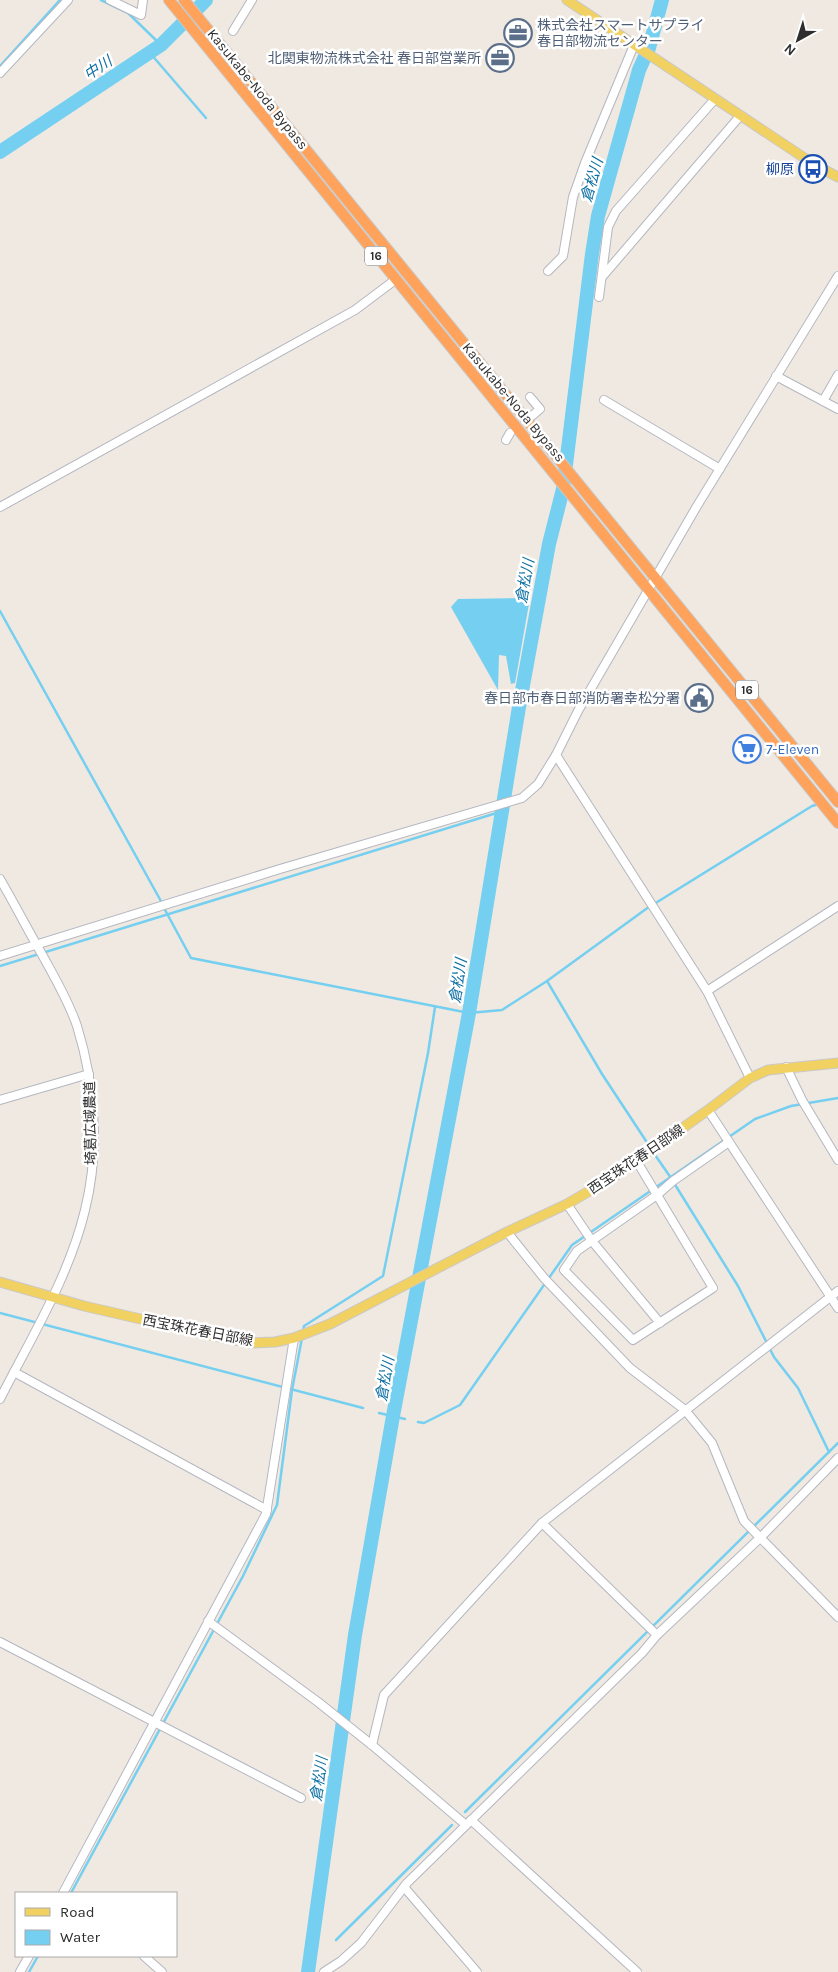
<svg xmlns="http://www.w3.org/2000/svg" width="838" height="1972" font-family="Karla,'Noto Sans JP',sans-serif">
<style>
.water{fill:#75cff0}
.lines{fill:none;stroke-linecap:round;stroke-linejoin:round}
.stream{stroke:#75cff0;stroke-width:2.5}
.river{stroke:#75cff0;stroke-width:14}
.minor-casing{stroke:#b4b7c1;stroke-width:10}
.major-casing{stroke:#c9c9c9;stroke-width:11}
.highway-casing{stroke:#c9c9c9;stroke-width:12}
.minor{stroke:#fff;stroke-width:8}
.major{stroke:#f2d163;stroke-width:9}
.highway{stroke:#ffa35c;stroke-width:10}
.labels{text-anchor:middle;stroke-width:5;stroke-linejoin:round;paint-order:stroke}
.shield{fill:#fff;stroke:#6d6d6d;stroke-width:1}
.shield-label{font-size:12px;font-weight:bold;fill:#2e2e2e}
.service-label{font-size:14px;fill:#4e5e75;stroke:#fff;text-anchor:end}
.street-label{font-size:14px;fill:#2e2e2e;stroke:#fff}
.transit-label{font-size:14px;fill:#164399;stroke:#fff;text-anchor:end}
.shop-label{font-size:14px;fill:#366cbe;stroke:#fff;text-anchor:start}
.water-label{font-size:15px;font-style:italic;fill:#0d6fa3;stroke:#fff}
</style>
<rect width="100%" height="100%" fill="#efe9e1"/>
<path class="water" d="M530,598L515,683L511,684L506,656L499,655L498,690L451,607L458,599Z"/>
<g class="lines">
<g class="stream">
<path d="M101,0L128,13L161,45"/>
<path d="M150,53L206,118"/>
<path d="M0,66L60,0"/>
<path d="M0,611L162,903"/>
<path d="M164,908L191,958L469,1013L502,1010L547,981L646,909L812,806L819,804"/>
<path d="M0,966L503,811"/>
<path d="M547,981L602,1074L650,1147"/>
<path d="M653,1152L671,1178"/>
<path d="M674,1183L738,1286L774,1357L798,1388L829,1452"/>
<path d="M0,1313L363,1408"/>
<path d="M303,1332L304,1326L383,1276L428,1053L435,1007"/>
<path d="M379,1413L405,1419"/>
<path d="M418,1422L424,1423L460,1405L572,1245L755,1119L791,1106L838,1098"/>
<path d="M465,1812L838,1443"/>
<path d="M71,1893L243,1576L277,1505L292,1390L302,1338"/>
<path d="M336,1940L452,1825"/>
<path d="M29,1972L38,1956"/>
</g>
<g class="river">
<path d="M0,152L161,45L206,0"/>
<path d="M308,1972L355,1635L393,1416L469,1013L519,707L549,544L563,489L592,254L598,216L639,70L649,48L662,0"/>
</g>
<defs>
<g id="minor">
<path d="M110,0L141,15L143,0"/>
<path d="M233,31L252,0"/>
<path d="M0,73L68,0"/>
<path d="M548,271L563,256L573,197L585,163L634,45"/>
<path d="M602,277L740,116"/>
<path d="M599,297L608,227L616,211L715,99"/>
<path d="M776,376L838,409"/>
<path d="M530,397L540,409L533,415"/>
<path d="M604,400L720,469"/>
<path d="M823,401L838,375"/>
<path d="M506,440L510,433"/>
<path d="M0,507L355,310L395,280"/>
<path d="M556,755L707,991L750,1078"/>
<path d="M0,879C15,905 29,932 44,958C56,980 69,1002 77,1026C95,1084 100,1151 85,1210C69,1277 31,1338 0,1399"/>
<path d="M0,956L280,869L522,798L538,784L556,755L578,711L697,506L838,276"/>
<path d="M707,991L838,906"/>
<path d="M786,1067L802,1100L838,1160"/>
<path d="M0,1100L89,1074"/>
<path d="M708,1110L838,1308"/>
<path d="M636,1160L713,1288L633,1340L564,1270L577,1251L657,1195L673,1181L729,1142"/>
<path d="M567,1204L592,1241L660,1323"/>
<path d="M507,1232L544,1278L630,1368L685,1410L712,1443L744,1521L838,1617"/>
<path d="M14,1372L267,1510"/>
<path d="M542,1523L657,1635"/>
<path d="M208,1621L318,1702L372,1745L466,1825"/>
<path d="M0,1642L301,1798"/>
<path d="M372,1745L384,1695L542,1523L838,1291"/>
<path d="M471,1820L637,1972"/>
<path d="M404,1887L477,1972"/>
<path d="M63,1893L266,1514L294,1338"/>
<path d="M144,1956L162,1972"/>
<path d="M20,1972L29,1956"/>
<path d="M324,1972L341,1961L361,1943L407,1883L642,1653L657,1635L761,1537L838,1458"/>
</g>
<g id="major">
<path d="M567,0L815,165L838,177"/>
<path d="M0,1282L84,1306L210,1335L251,1343L275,1342L294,1338L330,1324L507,1232L567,1204L615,1176L708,1110L750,1078L768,1070L838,1063"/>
</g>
<g id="highway">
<path d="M169,0L838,823"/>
<path d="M184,0L838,802"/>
</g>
</defs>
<use href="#minor" class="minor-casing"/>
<use href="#major" class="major-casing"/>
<use href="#highway" class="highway-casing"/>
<use href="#minor" class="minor"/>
<use href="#major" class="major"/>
<use href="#highway" class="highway"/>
</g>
<defs>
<symbol id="office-ring" viewBox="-11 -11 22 22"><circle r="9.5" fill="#fff" stroke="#5c6f8a" stroke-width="1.5"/><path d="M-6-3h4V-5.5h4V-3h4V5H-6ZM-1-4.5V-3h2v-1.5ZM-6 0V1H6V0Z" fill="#5c6f8a"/></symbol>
<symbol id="bus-ring" viewBox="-11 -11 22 22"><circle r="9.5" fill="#fff" stroke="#1a4fb4" stroke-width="1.5"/><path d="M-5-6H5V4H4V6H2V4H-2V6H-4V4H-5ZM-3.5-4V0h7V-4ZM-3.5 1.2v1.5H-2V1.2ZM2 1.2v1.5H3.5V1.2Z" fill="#1a4fb4"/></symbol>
<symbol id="civic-ring" viewBox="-11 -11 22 22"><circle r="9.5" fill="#fff" stroke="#5c6f8a" stroke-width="1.5"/><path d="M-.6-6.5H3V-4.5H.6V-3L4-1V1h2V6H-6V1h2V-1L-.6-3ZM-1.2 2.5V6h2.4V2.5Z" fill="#5c6f8a"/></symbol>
<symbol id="supermarket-ring" viewBox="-11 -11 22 22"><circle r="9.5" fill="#fff" stroke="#3f7fe0" stroke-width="1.5"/><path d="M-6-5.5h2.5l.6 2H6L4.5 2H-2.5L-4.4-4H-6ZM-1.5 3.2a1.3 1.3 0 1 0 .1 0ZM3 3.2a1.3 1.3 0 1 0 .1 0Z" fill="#3f7fe0"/></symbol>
</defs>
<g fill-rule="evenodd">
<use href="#office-ring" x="502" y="17" width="32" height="32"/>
<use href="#office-ring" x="484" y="42" width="32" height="32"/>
<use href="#bus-ring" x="797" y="153" width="32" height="32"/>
<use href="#civic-ring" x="683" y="682" width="32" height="32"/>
<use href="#supermarket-ring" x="731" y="733" width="32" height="32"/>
</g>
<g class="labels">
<g class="shield">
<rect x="365" y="246.5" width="22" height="19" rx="4"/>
<rect x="736" y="680.5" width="22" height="19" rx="4"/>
</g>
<g class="shield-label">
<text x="376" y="260">16</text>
<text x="747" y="694">16</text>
</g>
<g class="service-label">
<text x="537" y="30" text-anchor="start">株式会社スマートサプライ<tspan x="537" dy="16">春日部物流センター</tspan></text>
<text x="481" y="63">北関東物流株式会社 春日部営業所</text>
<text x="680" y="703">春日部市春日部消防署幸松分署</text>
</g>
<g class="street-label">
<text transform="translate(258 89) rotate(51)" y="5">Kasukabe-Noda Bypass</text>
<text transform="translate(514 402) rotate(50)" y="5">Kasukabe-Noda Bypass</text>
<text transform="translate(90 1123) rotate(-91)" y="5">埼葛広域農道</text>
<text transform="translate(636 1159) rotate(-34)" y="5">西宝珠花春日部線</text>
<text transform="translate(198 1330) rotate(11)" y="5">西宝珠花春日部線</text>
</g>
<g class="transit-label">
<text x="794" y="174">柳原</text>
</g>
<g class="shop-label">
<text x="766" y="754">7-Eleven</text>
</g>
<g class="water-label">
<text transform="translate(98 68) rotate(-34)" y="5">中川</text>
<text transform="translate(592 180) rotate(-74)" y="5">倉松川</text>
<text transform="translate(525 581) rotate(-80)" y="5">倉松川</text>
<text transform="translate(458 981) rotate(-81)" y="5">倉松川</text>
<text transform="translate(385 1379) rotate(-80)" y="5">倉松川</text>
<text transform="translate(319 1779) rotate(-82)" y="5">倉松川</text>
</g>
</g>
<rect x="15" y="1892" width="162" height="65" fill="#ffffff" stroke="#ababab"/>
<rect x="25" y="1908" width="25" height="8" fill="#f2d163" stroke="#ababab"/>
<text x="60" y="1917" font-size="15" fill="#2e2e2e">Road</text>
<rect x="25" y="1930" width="25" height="15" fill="#75cff0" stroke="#ababab"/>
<text x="60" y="1942" font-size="15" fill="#2e2e2e">Water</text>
<g transform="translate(798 40) rotate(219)" stroke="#ffffff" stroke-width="4" paint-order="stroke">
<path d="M0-4L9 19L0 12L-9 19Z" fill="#2e2e2e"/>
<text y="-8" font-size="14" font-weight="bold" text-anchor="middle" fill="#2e2e2e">N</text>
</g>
</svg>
